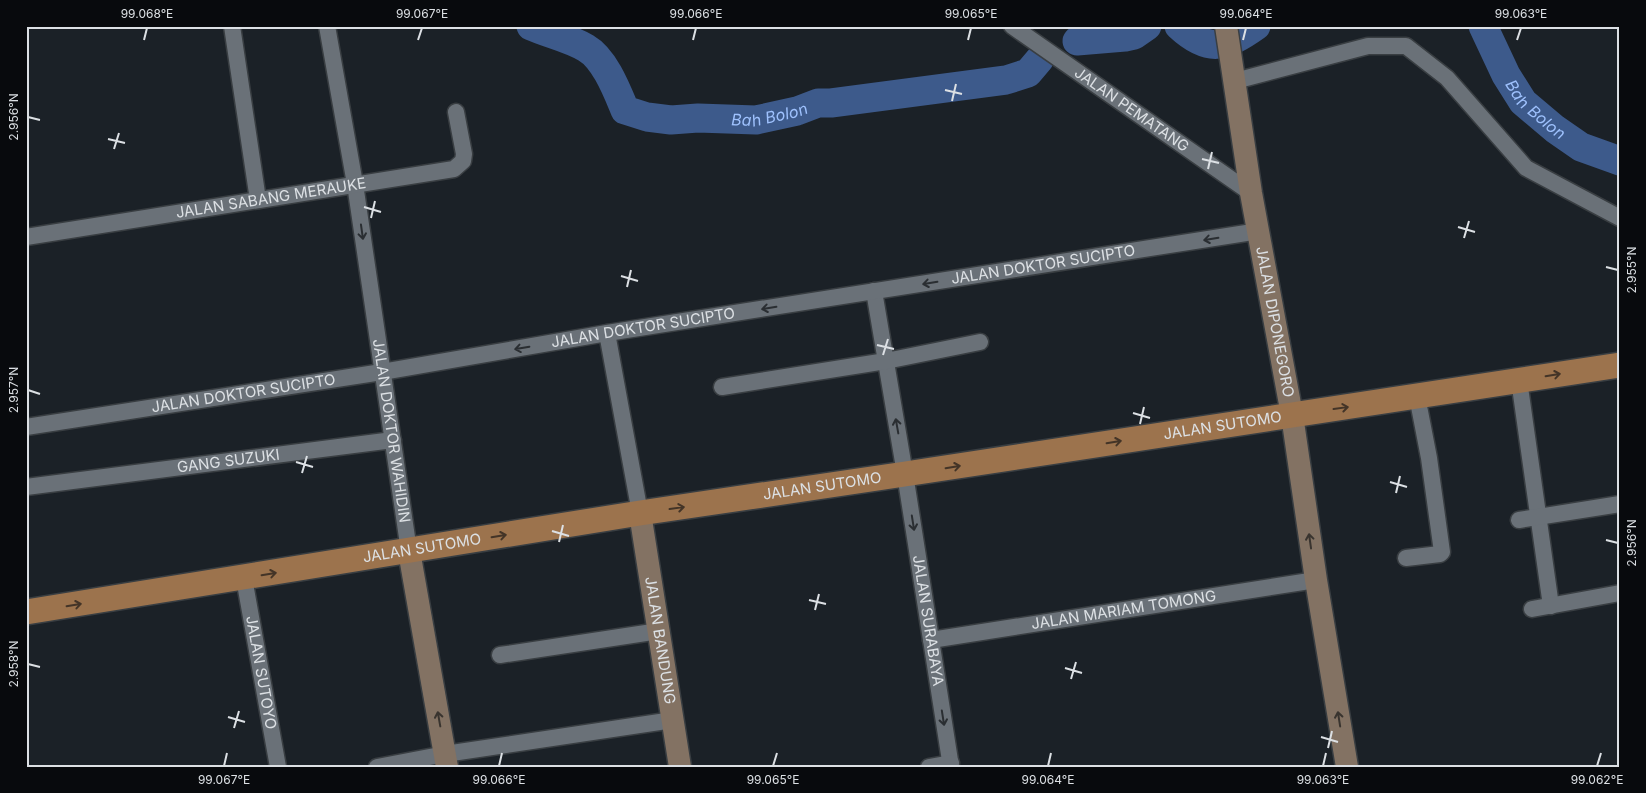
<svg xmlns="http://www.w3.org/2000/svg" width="1646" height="793" font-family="Inter,sans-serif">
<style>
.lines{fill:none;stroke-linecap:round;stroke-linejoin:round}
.river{stroke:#3d5a8b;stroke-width:29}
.street-casing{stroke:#393e42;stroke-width:19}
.secondary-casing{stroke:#393e42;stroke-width:25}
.primary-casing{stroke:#393e42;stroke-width:28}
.street{stroke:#6a7178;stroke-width:16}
.secondary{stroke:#837263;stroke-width:22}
.primary{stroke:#9c734d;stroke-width:25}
.oneway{stroke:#2a2e32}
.oneway2{stroke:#433427}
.oneway3{stroke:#39342f}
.ticks{fill:none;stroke:#dce0e4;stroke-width:2}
.labels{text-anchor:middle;stroke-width:4.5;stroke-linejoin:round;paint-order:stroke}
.street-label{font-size:15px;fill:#dce0e4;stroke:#080a0d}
.water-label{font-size:16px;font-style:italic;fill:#9ec1fd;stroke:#080a0d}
.neatline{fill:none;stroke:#dce0e4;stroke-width:2}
.ticks-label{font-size:12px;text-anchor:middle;fill:#dce0e4}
</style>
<rect width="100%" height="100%" fill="#1b2127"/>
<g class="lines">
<g class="river">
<path id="s1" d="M531,26C549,34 569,38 586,48C605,59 617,91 625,110L647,117L671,120L698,118L756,120L797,111L818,103H831L1006,80L1028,73L1039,60"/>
<path d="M1179,26C1208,53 1225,48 1256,26"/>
<path id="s2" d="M1483,26L1506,75L1523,102L1555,129L1581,147L1620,161"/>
<path d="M1077,41L1125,37L1134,35L1147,26"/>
</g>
<defs>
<g id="street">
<path d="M232,26L258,200"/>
<path id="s3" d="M327,26L355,184L409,551"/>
<path id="s4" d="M1012,26L1251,193"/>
<path d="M1235,81L1368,46H1406L1447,78L1526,168L1620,218"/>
<path id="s5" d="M26,237L454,169L463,161L464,154L456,112"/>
<path id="s6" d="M874,291L905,474L951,767"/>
<path d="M607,333L640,513"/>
<path d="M1519,380L1551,606"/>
<path d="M722,387L886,361L980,342"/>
<path id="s7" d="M26,427L382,372L607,333L1259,231"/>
<path id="s8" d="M26,487L393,440"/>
<path d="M1519,520L1620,504"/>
<path d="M1406,558L1440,554L1442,552L1429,458L1417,396"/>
<path id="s9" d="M244,578L278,767"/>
<path d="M1532,609L1620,593"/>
<path id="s10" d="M931,640L1316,580"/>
<path d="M500,655L659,631"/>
<path d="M377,767L445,754L673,720"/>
<path d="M929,767L951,763"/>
</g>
<g id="secondary">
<path id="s11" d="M1226,26L1251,193L1292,415L1316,580L1347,767"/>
<path id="s12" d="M640,513L680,767"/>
<path d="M409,551L447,767"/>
</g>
<g id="primary">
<path id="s13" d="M26,612L640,513L905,474L1620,365"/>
</g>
</defs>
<use href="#street" class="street-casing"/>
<use href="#secondary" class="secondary-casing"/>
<use href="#primary" class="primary-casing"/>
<use href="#street" class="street"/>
<use href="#secondary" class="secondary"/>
<use href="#primary" class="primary"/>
</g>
<defs><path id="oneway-shaft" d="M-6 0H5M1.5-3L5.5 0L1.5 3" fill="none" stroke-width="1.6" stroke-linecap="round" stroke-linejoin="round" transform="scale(1.25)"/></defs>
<g class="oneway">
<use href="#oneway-shaft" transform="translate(362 232) rotate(82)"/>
<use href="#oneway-shaft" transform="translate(1211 239) rotate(171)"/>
<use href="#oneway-shaft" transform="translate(930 283) rotate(171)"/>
<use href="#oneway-shaft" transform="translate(769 308) rotate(171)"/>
<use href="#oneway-shaft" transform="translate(522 348) rotate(170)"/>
<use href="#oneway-shaft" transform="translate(897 426) rotate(-100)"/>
<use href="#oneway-shaft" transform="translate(913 523) rotate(81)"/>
<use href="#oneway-shaft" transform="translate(943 718) rotate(81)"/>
</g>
<g class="oneway2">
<use href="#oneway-shaft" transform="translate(1553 375) rotate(-9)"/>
<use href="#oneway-shaft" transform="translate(1341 408) rotate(-8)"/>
<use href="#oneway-shaft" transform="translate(1114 442) rotate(-9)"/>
<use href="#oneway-shaft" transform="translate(953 467) rotate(-9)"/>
<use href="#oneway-shaft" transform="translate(677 508) rotate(-8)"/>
<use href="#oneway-shaft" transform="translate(499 536) rotate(-9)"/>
<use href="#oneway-shaft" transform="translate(269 574) rotate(-9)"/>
<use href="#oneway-shaft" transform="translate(74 605) rotate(-9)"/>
</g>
<g class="oneway3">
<use href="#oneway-shaft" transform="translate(1310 541) rotate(-98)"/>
<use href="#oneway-shaft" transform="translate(439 719) rotate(-100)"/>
<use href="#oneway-shaft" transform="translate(1339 719) rotate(-99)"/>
</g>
<path class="ticks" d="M144,40L147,28M418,40L422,28M693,40L696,28M968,40L971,28M1243,40L1246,28M1517,40L1521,28M945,90L962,94M952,101L956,84M28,117L40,120M108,139L125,143M114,149L119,133M1202,159L1219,163M1208,169L1212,152M364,207L381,212M371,218L375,201M1458,227L1475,232M1464,238L1469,221M1606,267L1618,270M621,276L638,281M627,287L631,270M877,345L894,349M883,355L888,339M28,390L40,394M1133,413L1150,418M1140,424L1144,407M296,462L313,467M302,473L307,456M1390,482L1407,487M1396,493L1400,476M552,531L569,536M1606,540L1618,543M559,542L563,525M809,600L826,604M815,610L819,594M28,664L40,667M1065,668L1082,673M1071,679L1076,662M228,717L245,722M234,728L239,711M1321,737L1338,742M1328,748L1332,731M224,766L227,753M499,766L502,753M773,766L777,753M1048,766L1051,753M1323,766L1326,753M1597,766L1601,753"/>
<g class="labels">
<g class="street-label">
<text dy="5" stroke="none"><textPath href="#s4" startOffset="146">JALAN PEMATANG</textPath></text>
<text dy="5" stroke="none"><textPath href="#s5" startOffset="248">JALAN SABANG MERAUKE</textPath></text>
<text dy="5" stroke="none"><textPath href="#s7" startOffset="1030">JALAN DOKTOR SUCIPTO</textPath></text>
<text dy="5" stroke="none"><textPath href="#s11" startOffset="300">JALAN DIPONEGORO</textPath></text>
<text dy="5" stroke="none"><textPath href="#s7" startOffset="625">JALAN DOKTOR SUCIPTO</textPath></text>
<text dy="5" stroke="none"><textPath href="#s7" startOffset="220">JALAN DOKTOR SUCIPTO</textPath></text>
<text dy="5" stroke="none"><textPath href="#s13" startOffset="1211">JALAN SUTOMO</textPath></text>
<text dy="5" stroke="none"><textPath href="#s3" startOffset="410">JALAN DOKTOR WAHIDIN</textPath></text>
<text dy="5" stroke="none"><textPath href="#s8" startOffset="204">GANG SUZUKI</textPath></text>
<text dy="5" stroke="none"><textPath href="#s13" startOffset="806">JALAN SUTOMO</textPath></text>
<text dy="5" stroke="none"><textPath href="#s13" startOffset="401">JALAN SUTOMO</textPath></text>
<text dy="5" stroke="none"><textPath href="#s10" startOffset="195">JALAN MARIAM TOMONG</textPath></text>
<text dy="5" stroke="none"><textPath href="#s6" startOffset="334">JALAN SURABAYA</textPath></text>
<text dy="5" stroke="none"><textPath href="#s12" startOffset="129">JALAN BANDUNG</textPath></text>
<text dy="5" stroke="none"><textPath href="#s9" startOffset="96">JALAN SUTOYO</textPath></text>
</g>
<g class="water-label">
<text dy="6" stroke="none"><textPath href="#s2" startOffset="100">Bah Bolon</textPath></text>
<text dy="6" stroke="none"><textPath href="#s1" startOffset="280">Bah Bolon</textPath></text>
</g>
</g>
<rect width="1646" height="793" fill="none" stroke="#080a0d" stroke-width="55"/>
<rect x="28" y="28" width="1590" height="738" class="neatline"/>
<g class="ticks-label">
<text x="147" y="18">99.068°E</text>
<text x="422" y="18">99.067°E</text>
<text x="696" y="18">99.066°E</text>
<text x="971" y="18">99.065°E</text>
<text x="1246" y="18">99.064°E</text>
<text x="1521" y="18">99.063°E</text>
<text transform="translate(14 117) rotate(-90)" y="4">2.956°N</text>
<text transform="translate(1632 270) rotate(-90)" y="4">2.955°N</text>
<text transform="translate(14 390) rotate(-90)" y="4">2.957°N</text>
<text transform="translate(1632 543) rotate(-90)" y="4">2.956°N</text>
<text transform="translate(14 664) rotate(-90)" y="4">2.958°N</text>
<text x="224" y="784">99.067°E</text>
<text x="499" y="784">99.066°E</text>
<text x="773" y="784">99.065°E</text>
<text x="1048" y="784">99.064°E</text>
<text x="1323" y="784">99.063°E</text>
<text x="1597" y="784">99.062°E</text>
</g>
</svg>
